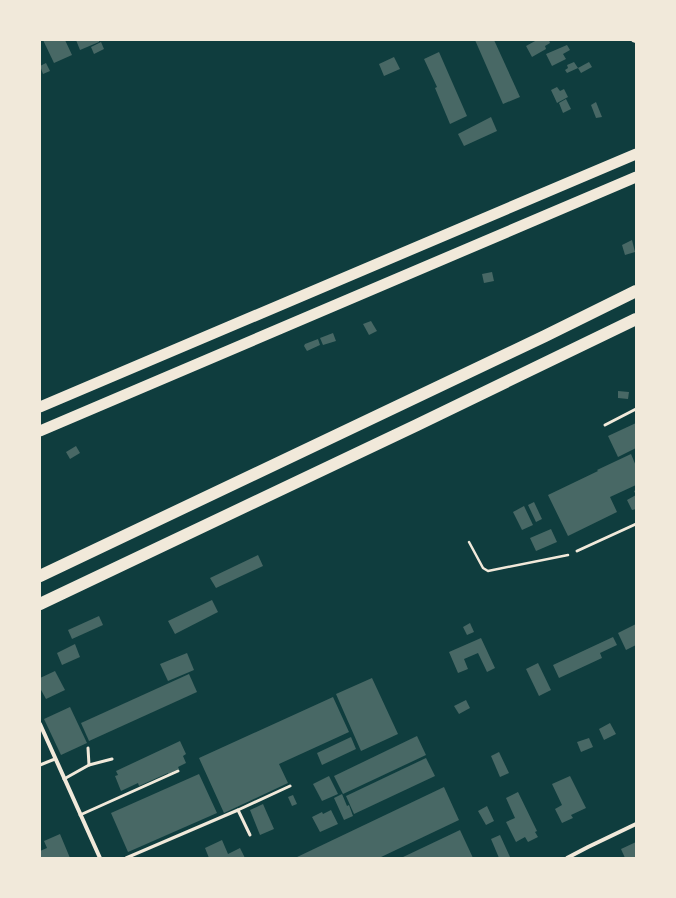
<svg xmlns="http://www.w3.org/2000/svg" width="676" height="898" font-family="Montserrat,sans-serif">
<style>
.building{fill:#486865}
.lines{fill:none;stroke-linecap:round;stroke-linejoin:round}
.path{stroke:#f1e9da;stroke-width:2.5}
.service{stroke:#f1e9da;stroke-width:3}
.minor{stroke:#f1e9da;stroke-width:4}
.trunk{stroke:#f1e9da;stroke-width:11}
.motorway{stroke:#f1e9da;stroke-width:12}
</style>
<rect width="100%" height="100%" fill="#0f3d3e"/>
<g class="building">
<path d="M43,40H65L72,55L54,63Z"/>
<path d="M76,40H99V42L80,50Z"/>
<path d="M475,40H494L520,97L503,104Z"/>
<path d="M537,40H542V41L549,40L550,43L545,46L546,49L532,57L526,46Z"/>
<path d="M101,42L104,49L94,54L91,47Z"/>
<path d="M567,45L570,50L563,54L566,59L552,66L546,54Z"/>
<path d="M439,52L467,116L450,124L435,88L437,87L424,59Z"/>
<path d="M394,57L400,69L384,76L379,64Z"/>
<path d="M574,62L578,68L567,73L565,70L568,68L567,65Z"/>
<path d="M589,62L592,67L581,73L578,68Z"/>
<path d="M46,63L50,71L43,74L40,66Z"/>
<path d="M557,87L560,91L564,89L568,97L557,103L551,90Z"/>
<path d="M566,99L571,109L563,113L559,103Z"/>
<path d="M596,102L602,117L596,118L591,105Z"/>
<path d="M491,117L497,131L464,146L458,134Z"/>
<path d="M632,240L635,252L625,255L622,245Z"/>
<path d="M492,272L494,281L484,283L482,274Z"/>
<path d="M371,321L377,331L369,335L363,324Z"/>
<path d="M333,333L336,341L323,345L320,338Z"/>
<path d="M318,339L320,345L307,351L304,346L305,344Z"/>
<path d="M618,391L629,392L628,399L618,398Z"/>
<path d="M636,423V448L618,457L608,436Z"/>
<path d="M76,446L80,453L70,459L66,452Z"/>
<path d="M631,454L636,466V485L610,497L617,512L568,536L548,495L598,471L597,470Z"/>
<path d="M636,490V509L632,510L627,500L636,495L634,491Z"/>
<path d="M534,502L542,519L536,522L528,505Z"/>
<path d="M524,506L533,525L522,530L513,512Z"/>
<path d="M551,529L557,542L536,551L530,538Z"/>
<path d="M258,555L263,566L216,588L210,578Z"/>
<path d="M212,600L218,612L175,634L168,621Z"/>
<path d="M99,616L103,625L72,639L68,630Z"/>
<path d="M470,623L474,632L467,635L463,627Z"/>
<path d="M636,624V645L626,650L618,633Z"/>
<path d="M613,637L617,645L600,653L602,658L559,678L553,665Z"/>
<path d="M481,638L495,668L487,672L478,653L464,659L468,669L458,673L449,652Z"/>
<path d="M75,644L80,657L62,665L57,653Z"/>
<path d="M187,653L194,670L168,681L160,664Z"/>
<path d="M538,663L551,690L539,696L526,669Z"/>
<path d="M55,671L65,690L46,699L40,688V678Z"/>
<path d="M189,674L197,692L89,741L81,723Z"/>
<path d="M372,678L398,734L361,751L336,694Z"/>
<path d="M333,697L349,732L279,764L288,783L224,813L199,758Z"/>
<path d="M466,700L470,708L459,714L454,706Z"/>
<path d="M70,707L87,743L61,755L44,719Z"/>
<path d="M610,723L616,734L604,740L599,729Z"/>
<path d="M417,736L426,755L343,794L334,776Z"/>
<path d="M351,737L356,749L322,765L317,753Z"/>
<path d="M589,738L593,747L581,752L577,742Z"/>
<path d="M180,741L186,754L183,756L186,763L178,767L179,769L168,774V773L139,786L138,783L121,791L115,776L118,775L116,771Z"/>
<path d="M499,752L509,773L500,777L491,756Z"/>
<path d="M426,758L435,776L354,814L346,796Z"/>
<path d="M199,774L217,813L128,852L111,813Z"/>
<path d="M329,776L338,794L322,801L313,784Z"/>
<path d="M570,776L586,808L571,815L573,818L562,823L555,809L562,805L552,784Z"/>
<path d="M444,787L459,820L379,858H295Z"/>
<path d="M518,792L537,831L535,832L538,837L528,842L525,837L516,842L506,822L515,818L506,798Z"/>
<path d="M342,794L347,806L349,805L353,816L344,820L334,798Z"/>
<path d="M293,795L297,804L292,806L288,797Z"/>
<path d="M263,804L274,829L260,835L250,810Z"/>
<path d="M487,806L494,821L486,825L478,811Z"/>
<path d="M331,810L338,824L320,832L312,817L322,812L323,814Z"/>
<path d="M460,830L473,858H401Z"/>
<path d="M60,834L70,858H40V851L47,848L44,841Z"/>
<path d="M500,835L510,857L507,858H499L491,839Z"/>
<path d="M222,840L228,854L240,848L245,858H209L205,848Z"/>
<path d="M636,842V858H625L621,849Z"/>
</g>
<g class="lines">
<path class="path" d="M469,542L483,568L488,571L568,555"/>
<g class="service">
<path d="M605,425L636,409"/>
<path d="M577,551L636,524"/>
<path d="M88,748L89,765"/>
<path d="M40,765L55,759"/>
<path d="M64,779L89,765L112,759"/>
<path d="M238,810L290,786"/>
<path d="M80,815L178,771"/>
<path d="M126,858L238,810L250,835"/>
</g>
<g class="minor">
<path d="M633,40L636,41"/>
<path d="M40,724L100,858"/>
<path d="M567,858L588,847L636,824"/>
</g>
<g class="trunk">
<path d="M40,407L636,154"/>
<path d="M40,431L636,177"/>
</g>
<g class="motorway">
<path d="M40,576L545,336L636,291"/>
<path d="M40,604L417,425L636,319"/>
</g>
</g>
<rect width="676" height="898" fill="none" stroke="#f1e9da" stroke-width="82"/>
</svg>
